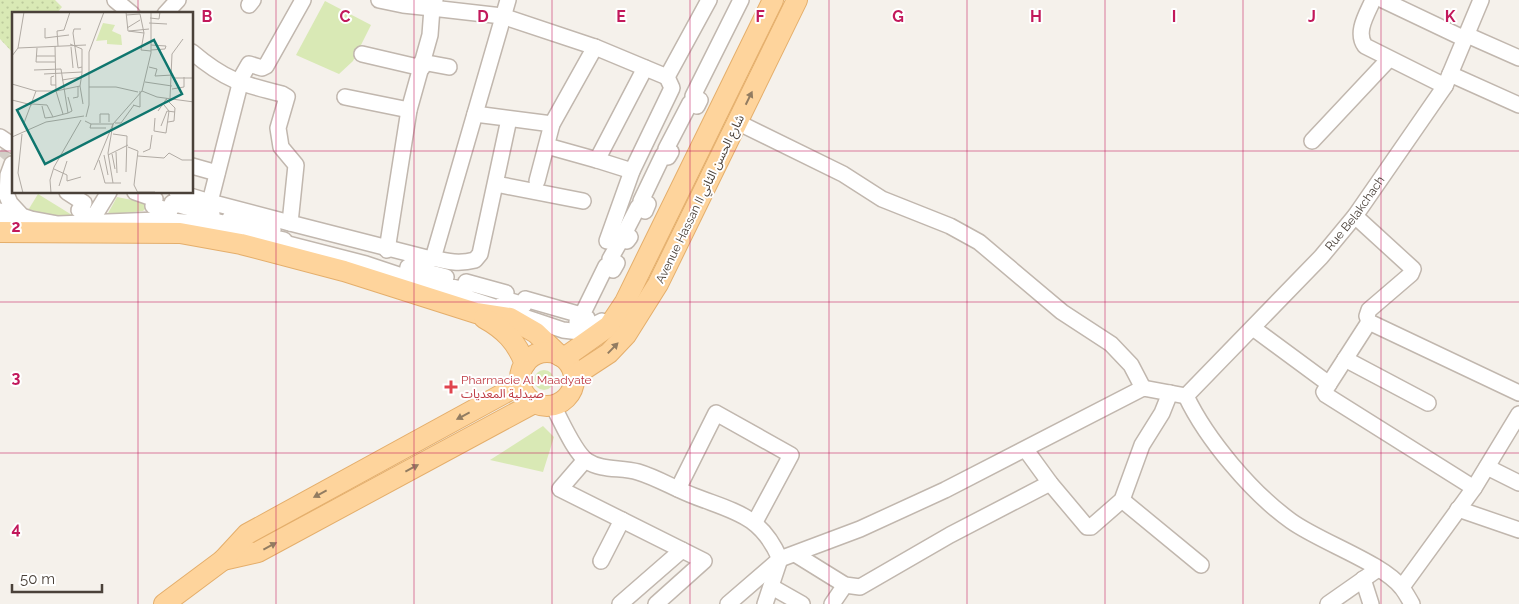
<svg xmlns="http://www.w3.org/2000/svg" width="1519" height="604" font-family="Raleway,'Noto Sans Arabic',sans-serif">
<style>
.grass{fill:url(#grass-tufts)}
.park{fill:url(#park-dots)}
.garden{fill:#d9e9b5}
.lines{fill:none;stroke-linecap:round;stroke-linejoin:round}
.minor-tunnel{stroke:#d3cec7;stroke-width:15;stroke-dasharray:15 8;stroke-linecap:butt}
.minor-casing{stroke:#c1b7ae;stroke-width:18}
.major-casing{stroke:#e4ae6b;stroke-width:22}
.minor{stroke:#fff;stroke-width:15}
.major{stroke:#fed49c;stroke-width:20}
.oneway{fill:#927c61}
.grid{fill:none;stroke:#c2185b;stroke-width:1;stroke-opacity:0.55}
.health-dot{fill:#e0444e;stroke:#fff;stroke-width:2}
.labels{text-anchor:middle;stroke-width:4;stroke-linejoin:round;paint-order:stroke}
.street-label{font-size:12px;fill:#4a4139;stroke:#fff}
.health-label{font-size:12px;fill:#be3a42;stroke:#fff;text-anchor:start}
.inset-road{fill:none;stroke:#b1aba4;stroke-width:1}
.view{fill:#0f766e;fill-opacity:0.15;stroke:#0f766e;stroke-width:2.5}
.inset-edge{fill:none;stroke:#4a4139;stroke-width:2.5}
.grid-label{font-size:16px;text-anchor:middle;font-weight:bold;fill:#c2185b;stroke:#fff;stroke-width:4;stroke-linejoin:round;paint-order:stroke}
</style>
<defs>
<pattern id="grass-tufts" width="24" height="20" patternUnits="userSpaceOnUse" patternTransform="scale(1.25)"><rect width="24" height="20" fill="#d9e9b5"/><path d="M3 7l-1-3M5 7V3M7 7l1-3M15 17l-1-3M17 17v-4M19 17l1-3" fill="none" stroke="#bcc99c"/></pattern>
<pattern id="park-dots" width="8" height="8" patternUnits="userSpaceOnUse" patternTransform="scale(1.25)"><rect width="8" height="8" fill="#d9e9b5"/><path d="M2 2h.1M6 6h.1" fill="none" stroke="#bcc99c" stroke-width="1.8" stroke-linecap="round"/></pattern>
</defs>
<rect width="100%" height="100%" fill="#f5f1eb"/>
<circle class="grass" cx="544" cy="380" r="10"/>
<path class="park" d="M0,0H55L62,7L56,14H14V54L0,39Z"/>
<g class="garden">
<path d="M325,1L371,25L353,61L339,74L296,55Z"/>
<path d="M38,194L72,215L67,219L27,212Z"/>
<path d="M117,197L142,202L147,207L143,211L107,215Z"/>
<path d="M543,426L554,437L543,472L490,460Z"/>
</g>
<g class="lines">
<path class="minor-tunnel" d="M3,159L8,153"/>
<defs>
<g id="minor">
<path d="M115,0L132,14"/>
<path d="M379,0L403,5L432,8L435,0"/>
<path d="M1373,0C1367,14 1355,32 1365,46L1445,86"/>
<path d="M1383,0L1465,39"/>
<path d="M249,5L253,0"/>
<path d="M165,14L178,0"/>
<path d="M1467,35L1519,58"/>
<path d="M192,52C225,80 241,84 282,94L287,97L278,128L281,147L296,165L290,223L431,259L434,255L508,0"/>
<path d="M362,54L422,68"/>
<path d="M422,62L449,67"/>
<path d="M1450,74L1519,105"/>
<path d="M238,83L249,64L262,68L266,66L303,0"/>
<path d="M240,84L210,202L290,223"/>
<path d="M345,97L409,110"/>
<path d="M475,114L552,124"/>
<path d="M737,122L843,174L882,199L950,226L979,242L1062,312L1111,344L1131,365L1143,388"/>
<path d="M0,137L12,145"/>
<path d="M1312,141L1389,59"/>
<path d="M547,146L597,160L645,68"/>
<path d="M597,160L632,171"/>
<path d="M14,166L12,164L8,175L7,196L10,203L22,216L31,219L58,224L157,220L210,224L366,264L563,330L580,332L602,321"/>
<path d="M192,166L217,173"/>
<path d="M537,181L552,124L595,47"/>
<path d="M496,184L583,201"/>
<path d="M67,192L84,203L79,210L93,218L109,192"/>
<path d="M135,192L155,199L153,206L170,211L172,203L212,214L210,220L228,224L230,218L273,230L271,237L284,240"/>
<path d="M177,192L210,202"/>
<path d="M0,211L19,232"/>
<path d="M1355,216L1413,269L1411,274L1369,310L1367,316L1369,322L1519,393"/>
<path d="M607,241L632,171L672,88L667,77"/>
<path d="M387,250L409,110L430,35L432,8L502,16L595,47L667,77L709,0"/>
<path d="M433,258C448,262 460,264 475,260L480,254L509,119"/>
<path d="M407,272L408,267L446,277L444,285L465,290L466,282L506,293L504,299L524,305L525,299L581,315L577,322L583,325L587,318L582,315L606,266L613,270L617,263L610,259L622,238L627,241L630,237L624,234L638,207L645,211L648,204L641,201L663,155L668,157L671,152L666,149L690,103L697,106L700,100L693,96L741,0"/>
<path d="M1253,328L1329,384L1324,392L1326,395L1474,488"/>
<path d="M1345,359L1428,403"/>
<path d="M1329,384L1369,322"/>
<path id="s1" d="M1186,396L1321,257L1355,216L1445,86L1481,0"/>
<path d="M1186,396C1207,440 1252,493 1291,521C1320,542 1383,563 1402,588C1406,593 1409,599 1412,604"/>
<path d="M553,406C561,420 574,452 587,461C602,471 621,467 638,472C658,478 675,489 694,496C735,512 761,515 780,559L765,604"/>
<path d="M1026,450L1050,483L1087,527H1091L1122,500L1142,445L1162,413L1170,393"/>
<path d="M585,460L560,489L704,561L656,604"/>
<path d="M1487,467L1519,483"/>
<path d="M678,489L716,413L791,455L755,522"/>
<path d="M1122,500L1201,565"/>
<path d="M1458,509L1519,530"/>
<path d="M795,554L845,585L860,587L950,535L1050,483"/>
<path d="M601,561L622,520"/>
<path d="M1363,579L1371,604"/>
<path d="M772,587L802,604"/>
<path d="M1402,587L1474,488L1519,414"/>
<path d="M620,604L682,550"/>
<path d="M728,604L780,559L860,529L945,490L1143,388L1186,396"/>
<path d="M832,604L845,585"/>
<path d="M1328,604L1378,569"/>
</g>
<g id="major">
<path d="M0,232L180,233L241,244L344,271L476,313L510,318L536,333L560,356"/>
<path d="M484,318C504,329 517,342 525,364"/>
<circle cx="547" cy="379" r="27"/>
<path d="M564,358L609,326L625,302L773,0"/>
<path d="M574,376L609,353L626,335L658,284L797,0"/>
<path d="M223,560L258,552L534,403"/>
<path d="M164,604L223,560L247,534L521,384"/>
</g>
</defs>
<use href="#minor" class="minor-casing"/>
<use href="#major" class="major-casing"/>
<use href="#minor" class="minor"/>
<use href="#major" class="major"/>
</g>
<defs><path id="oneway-solid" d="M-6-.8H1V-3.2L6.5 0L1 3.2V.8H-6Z" transform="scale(1.25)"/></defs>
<g class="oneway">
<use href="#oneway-solid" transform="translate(749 98) rotate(-64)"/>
<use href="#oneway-solid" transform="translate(613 348) rotate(-46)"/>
<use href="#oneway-solid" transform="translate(463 416) rotate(152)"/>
<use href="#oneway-solid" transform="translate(412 468) rotate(-28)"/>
<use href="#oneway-solid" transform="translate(320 494) rotate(152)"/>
<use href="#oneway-solid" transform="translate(270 546) rotate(-28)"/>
</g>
<path class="grid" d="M138,0V14M276,0V604M414,0V604M552,0V604M690,0V604M829,0V604M967,0V604M1105,0V604M1243,0V604M1381,0V604M0,151H14M192,151H1519M138,192V604M0,302H1519M0,453H1519"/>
<path class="health-dot" d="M448.5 379.5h5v5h5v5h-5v5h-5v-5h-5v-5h5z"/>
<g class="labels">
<g class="street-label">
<text transform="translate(700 199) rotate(-64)" y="4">Avenue Hassan II شارع الحسن الثاني</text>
<text dy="4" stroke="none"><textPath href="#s1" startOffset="249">Rue Belakchach</textPath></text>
</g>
<g class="health-label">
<text x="461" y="384">Pharmacie Al Maadyate<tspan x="461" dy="14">صيدلية المعديات</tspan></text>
</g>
</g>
<g transform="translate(12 12)">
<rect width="181" height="181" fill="#f5f1eb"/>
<path d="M91,11L103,13L100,19L109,23L110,33L95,32V28L84,29Z" fill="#d9e9b5"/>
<path class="inset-road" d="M114,0L116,19L132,21L129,38L139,39M114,3L128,2L132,21M138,6L147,7L148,0M137,11L155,12M33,16V26L57,23M115,16L128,8M69,17H62L61,21L66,56L70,55M117,19L137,17M139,33L154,34L153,37L139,38M46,34L45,19L52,18L58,0M59,35L61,56M6,36L74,33M25,36L24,50H43M0,44L6,36L12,0M24,44H43M137,55L145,57L143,64L161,63M32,62L70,60M42,64L39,65V73H44M161,66H182M50,68L69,65M133,70L160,74M0,72L24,79H44L43,34M68,74L71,92M77,75H104L126,80M160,77L172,75V65M130,79L139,41V0M130,79L145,85L182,90M61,86L66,85V74M158,86L160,42L171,27M154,87L163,96L162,109L156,110M0,88L20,93M20,92L35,93L41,105L56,101L49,57L22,58M121,93L128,95V79M30,94L33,106L41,105M146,99L155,86M56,101L60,99L56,85M51,102L44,79L68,74L70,61V37L58,32M74,105L77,93V40L92,0M143,106L142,119L154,121L157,99L152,93M73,109L79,112H101L96,141L101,171M12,111L24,79M88,111V102H97V110M103,111H109L122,93M79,112L78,116H94M149,114L155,99L163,100M10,122L6,161L11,181M101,122L115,124L114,160M0,125L34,110L72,104M116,135L126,139L122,173L126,181M104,140L105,161M131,140L138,137L140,123M100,142L103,157M92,143L96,163M96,143L116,133M126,144L152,146L157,141L170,148H182M87,148L93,171H109M42,157L55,163V169L69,165M82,158L101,112L130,79M47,174L55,149M126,180H143M39,181L38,168L42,155L69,108"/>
<path class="view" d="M142,28L170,82L33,152L5,98Z"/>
<rect width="181" height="181" class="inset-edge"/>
</g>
<g class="grid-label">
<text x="207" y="22">B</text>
<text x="345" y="22">C</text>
<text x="483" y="22">D</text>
<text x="621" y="22">E</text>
<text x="760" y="22">F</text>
<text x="898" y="22">G</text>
<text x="1036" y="22">H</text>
<text x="1174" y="22">I</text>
<text x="1312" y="22">J</text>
<text x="1450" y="22">K</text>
<text x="16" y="232">2</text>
<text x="16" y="383">3</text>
<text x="16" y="534">4</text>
</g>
<path d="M12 584v8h90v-8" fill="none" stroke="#4a4139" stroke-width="2.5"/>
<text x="20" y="584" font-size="15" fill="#4a4139" stroke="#ffffff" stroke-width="4" paint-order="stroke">50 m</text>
</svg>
